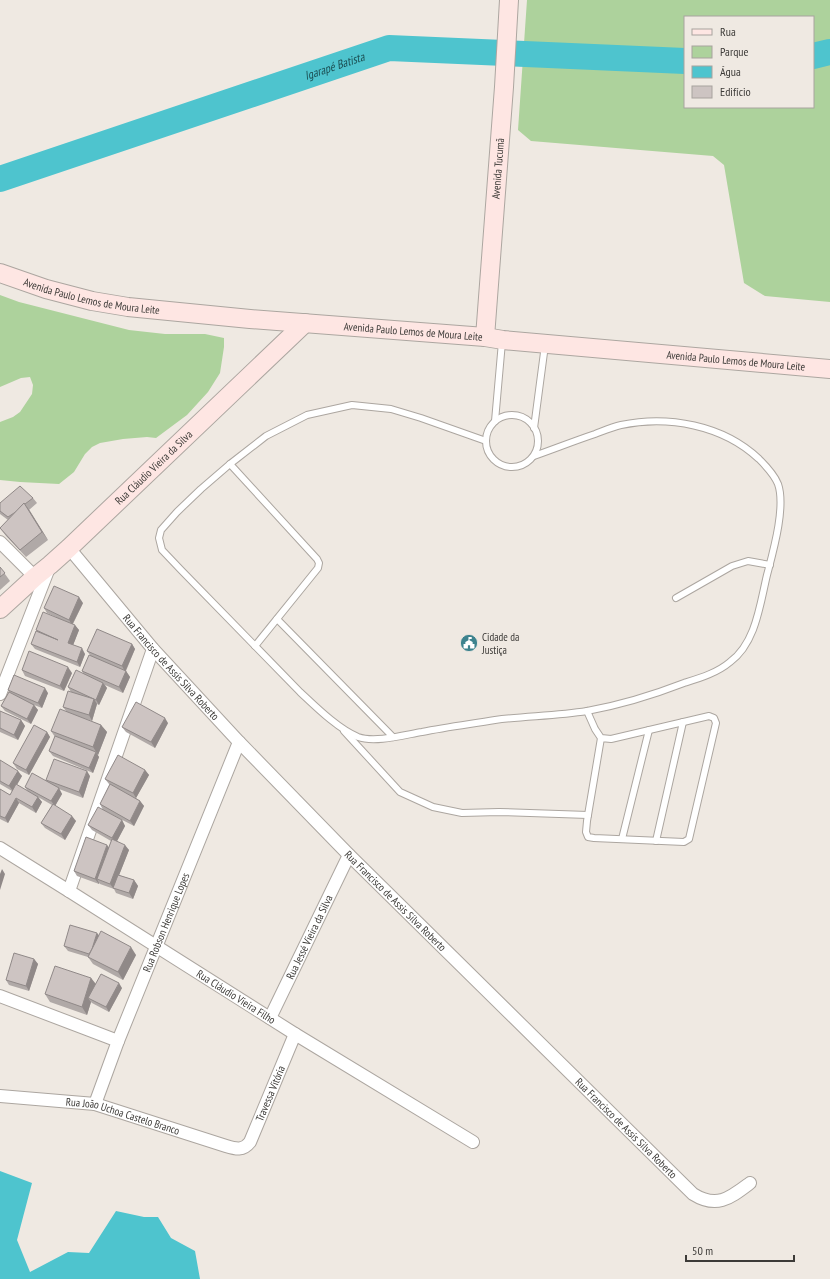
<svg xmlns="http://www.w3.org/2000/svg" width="830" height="1279" font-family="'PT Sans Narrow',sans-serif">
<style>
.green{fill:#add29c;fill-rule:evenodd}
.water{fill:#4ec4ce}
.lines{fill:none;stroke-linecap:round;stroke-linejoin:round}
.river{stroke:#4ec4ce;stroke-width:26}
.lane-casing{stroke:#aca6a0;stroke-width:8}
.street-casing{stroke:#aca6a0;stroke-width:14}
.secondary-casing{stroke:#aca6a0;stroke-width:20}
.lane{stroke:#fff;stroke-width:6}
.street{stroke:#fff;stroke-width:12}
.secondary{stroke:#fee6e3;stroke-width:18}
.wall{fill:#b0a9a7}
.shaded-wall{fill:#908988}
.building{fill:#cdc4c2;stroke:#908988}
.labels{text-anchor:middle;stroke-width:3;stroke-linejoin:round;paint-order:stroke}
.street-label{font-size:11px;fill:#3d3b38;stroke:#efe9e2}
.poi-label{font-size:11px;fill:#3d3b38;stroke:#efe9e2;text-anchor:start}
.water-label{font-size:12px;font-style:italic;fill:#1b4e52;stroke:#efe9e2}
</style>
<rect width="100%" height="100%" fill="#efe9e2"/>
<g class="green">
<path d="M527,0H830V302L765,296L744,283L724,165L713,156L531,141L518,130ZM685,17H813V107H685Z"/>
<path d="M0,295L19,302L129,330L165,334H205L224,338V347L220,373L208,392L187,415L156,438L147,437L123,439L100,443L92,447L85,454L74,472L59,484L20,482L0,480V422L13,417L20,412L32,394L33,385L30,377L21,378L0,387Z"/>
</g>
<path class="water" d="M0,1171L32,1183L17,1240L30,1272L68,1252L89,1253L116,1211L144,1217H158L171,1238L195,1251L200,1279H0Z"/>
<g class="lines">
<g class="river">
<path d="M813,56L830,52"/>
<path id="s1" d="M0,179L389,48L685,61"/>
</g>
<defs>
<g id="lane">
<circle cx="512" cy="441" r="26"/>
<path d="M495,421L502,342"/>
<path d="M534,428L545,345"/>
<path d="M486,441L421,418L391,409L352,405L307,415L266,436L230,464L201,489L177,512L161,530L159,538L162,550L181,570L300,692C315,706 338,729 358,737C375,743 404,735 422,732C446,727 471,724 495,720C525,716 556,716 587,711C620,705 653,695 684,683C700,678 717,673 730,662C756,643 760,604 767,575C773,552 786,507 778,484C774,474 766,466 759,459C723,425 668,415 621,425C612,427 603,431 595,434C574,441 554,449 534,456"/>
<path d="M230,464L317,559L319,563L318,568L255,646"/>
<path d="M676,598L732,566L748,561L770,565"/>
<path d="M277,619L393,737"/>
<path d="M587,711L595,729L601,738L611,739L709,716L714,718L716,723L689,839L684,842L594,838L588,837L586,832L587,821L601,738"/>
<path d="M344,731L400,792L433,807L462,813L499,812L588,815"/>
<path d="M622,839L649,730"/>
<path d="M656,841L683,722"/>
</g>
<g id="street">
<path d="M0,542L35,577"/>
<path id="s2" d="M69,548L153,649L239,742L349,855L693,1194C717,1209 730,1198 750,1183"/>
<path d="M0,694L49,568"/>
<path id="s3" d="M0,848L69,891L295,1034L473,1142"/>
<path d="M69,891L153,649"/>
<path d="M0,996L118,1041"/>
<path id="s4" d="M270,1018L349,855"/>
<path id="s5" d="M0,1096L95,1104L226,1146C236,1149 243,1151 250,1142L295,1034"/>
<path id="s6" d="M95,1104L118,1041L239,742"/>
</g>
<g id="secondary">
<path id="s7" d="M0,273L46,289L92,301L128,307L250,319L485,337L503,340L830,369"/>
<path id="s8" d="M485,337L504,87L509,0"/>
<path id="s9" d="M0,609L35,577L50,565L69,548L305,323"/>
</g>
</defs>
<use href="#lane" class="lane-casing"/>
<use href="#street" class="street-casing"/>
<use href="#secondary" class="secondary-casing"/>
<use href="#lane" class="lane"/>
<use href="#street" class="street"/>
<use href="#secondary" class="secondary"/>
</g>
<g class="wall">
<path d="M33,498L37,503L29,510L48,540L26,557L6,536L0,528L8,520L0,514V503Z"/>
<path d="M0,567L10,581L0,590Z"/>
<path d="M83,603L73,624L79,630L73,645L85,654L80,667L35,649L31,644L37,631L36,630L56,617L47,613L44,608Z"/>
<path d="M132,644L135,649L126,671L130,677L123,693L105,685L107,688L99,705L97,704L92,721L83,718L101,725L107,732L98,755L97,754L99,757L93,773L53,756L49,751L55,737L51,731L66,711L63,707L71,692L68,687L83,673L82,671L90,655L87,651Z"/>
<path d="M22,670L72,673L64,691L25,676Z"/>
<path d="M8,690L48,693L42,708L34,705L38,710L31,724L5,711L1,706L9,692Z"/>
<path d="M0,711L21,720L25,726L18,740L0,732Z"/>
<path d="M168,723L155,748L126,732L122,727Z"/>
<path d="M47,732L50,737L29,775L17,769L13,763Z"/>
<path d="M0,760L22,776L17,785L28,792L25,787L47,782L46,780L90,776L83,798L59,789L62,794L55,806L76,821L65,840L45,828L41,823L52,805L38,797L42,802L36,813L19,803L8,823L0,819V789L10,795L12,791L0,784Z"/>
<path d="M145,770L149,775L136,798L140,801L144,806L134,826L103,810L100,804L110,784H109L105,779Z"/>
<path d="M122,820L125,826L117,841L129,850L119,875L134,880L138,886L133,899L116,893L114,889L100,884L99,883V884L77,876L74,871L109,847L111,841L92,830L88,825Z"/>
<path d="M99,936L136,955L123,980L93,964L88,957L68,951L64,946Z"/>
<path d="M34,959L38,964L29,991L9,985L6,980Z"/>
<path d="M91,978L96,984L122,988L109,1012L92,1003L91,1002L87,1015L50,1002L45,994Z"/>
</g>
<g class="shaded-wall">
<path d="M24,503L30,511L48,540L42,532Z"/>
<path d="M79,597L83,603L72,625L69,620Z"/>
<path d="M75,625L79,630L72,648L68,643Z"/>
<path d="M132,644L135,649L125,672L122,666Z"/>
<path d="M82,648L85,654L80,667L77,662Z"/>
<path d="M68,667L72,673L64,691L60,686Z"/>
<path d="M126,671L130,677L123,693L119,687Z"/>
<path d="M103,683L107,688L99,705L96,700Z"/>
<path d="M45,688L48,693L42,708L38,703Z"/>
<path d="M94,699L97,704L92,721L89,715Z"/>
<path d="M34,705L38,710L31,724L27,719Z"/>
<path d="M165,718L168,723L155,748L151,742Z"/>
<path d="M21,720L25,726L18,740L14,735Z"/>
<path d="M101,725L107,732L98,755L93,747Z"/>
<path d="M47,732L50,737L29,775L26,770Z"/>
<path d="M96,752L99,757L93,773L89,768Z"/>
<path d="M145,770L149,775L136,798L133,793Z"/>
<path d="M18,771L22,776L13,791L9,786Z"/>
<path d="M87,771L90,776L83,798L79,792Z"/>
<path d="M59,788L62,794L55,806L51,801Z"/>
<path d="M38,797L42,802L36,813L32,807Z"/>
<path d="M16,798L19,803L8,823L5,818Z"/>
<path d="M140,801L144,806L134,826L130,821Z"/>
<path d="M72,816L76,821L65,840L61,834Z"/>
<path d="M122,820L125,826L116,843L112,838Z"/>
<path d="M107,845L111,850L97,879L99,883V884L95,879Z"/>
<path d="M125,845L129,850L114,888H113L114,889L110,884Z"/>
<path d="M2,869L5,874L0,890V874Z"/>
<path d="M134,880L138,886L133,899L129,893Z"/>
<path d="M97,933L101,938L90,954Z"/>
<path d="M131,947L136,955L123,980L118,972Z"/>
<path d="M34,959L38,964L29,991L26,986Z"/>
<path d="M91,978L97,986L88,998L91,1002L87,1015L82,1007Z"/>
<path d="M119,983L122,988L109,1012L106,1007Z"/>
</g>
<g class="building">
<path d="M20,486L33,498L25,504L24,503L17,511L8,517L0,511V503Z"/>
<path d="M24,503L42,532L20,550L0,528Z"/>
<path d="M0,567L5,573L0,577Z"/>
<path d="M54,586L79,597L69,620L44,608Z"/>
<path d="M43,612L75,625L68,643L82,648L77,662L31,644L36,631L58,640L36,630Z"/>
<path d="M97,629L132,644L122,666L87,651Z"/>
<path d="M29,651L68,667L60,686L22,670Z"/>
<path d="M89,655L126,671L119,687L82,671Z"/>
<path d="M76,670L103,683L96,700L68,687Z"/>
<path d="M14,675L45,688L38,703L8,690Z"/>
<path d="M68,691L94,699L89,715L63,707Z"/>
<path d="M9,692L34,705L27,719L1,706Z"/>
<path d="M136,702L165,718L151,742L122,727Z"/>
<path d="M60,709L101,725L93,747L51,731Z"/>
<path d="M0,711L21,720L14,735L0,728Z"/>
<path d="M34,725L47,732L26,770L13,763Z"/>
<path d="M55,736L96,752L89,768L49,751Z"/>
<path d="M118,755L145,770L133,793L105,779Z"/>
<path d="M54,759L87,771L79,792L46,780Z"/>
<path d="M0,760L18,771L9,786L0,781Z"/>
<path d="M32,773L59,788L51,801L25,787Z"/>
<path d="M16,784L38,797L32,807L16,798L5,818L0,816V789L10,795Z"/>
<path d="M110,784L140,801L130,821L100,804Z"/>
<path d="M53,804L72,816L61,834L41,823Z"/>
<path d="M98,807L122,820L112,838L88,825Z"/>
<path d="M86,837L107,845L95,879L74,871Z"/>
<path d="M112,839L125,845L110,884L97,879Z"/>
<path d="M118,875L134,880L129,893L113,888Z"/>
<path d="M70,925L97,933L92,949L89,954L64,946Z"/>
<path d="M101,931L131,947L118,972L88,957Z"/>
<path d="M14,953L34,959L26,986L6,980Z"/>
<path d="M55,966L91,978L82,1007L45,994Z"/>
<path d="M101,974L119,983L106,1007L88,998Z"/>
</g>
<defs>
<symbol id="civic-disc" viewBox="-11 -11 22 22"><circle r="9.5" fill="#3d838e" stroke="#efe9e2"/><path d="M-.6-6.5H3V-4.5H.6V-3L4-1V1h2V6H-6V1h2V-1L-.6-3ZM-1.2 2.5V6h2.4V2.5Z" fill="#fff"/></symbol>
</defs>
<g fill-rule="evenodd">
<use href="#civic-disc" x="459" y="633" width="20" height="20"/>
</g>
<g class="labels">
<g class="street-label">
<text dy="4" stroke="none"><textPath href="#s8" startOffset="169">Avenida Tucumã</textPath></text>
<text dy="4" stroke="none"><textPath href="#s7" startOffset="95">Avenida Paulo Lemos de Moura Leite</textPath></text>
<text dy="4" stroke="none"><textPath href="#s7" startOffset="419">Avenida Paulo Lemos de Moura Leite</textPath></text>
<text dy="4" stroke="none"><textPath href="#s7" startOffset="743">Avenida Paulo Lemos de Moura Leite</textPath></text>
<text dy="4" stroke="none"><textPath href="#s9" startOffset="209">Rua Cláudio Vieira da Silva</textPath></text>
<text dy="4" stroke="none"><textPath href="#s2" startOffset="157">Rua Francisco de Assis Silva Roberto</textPath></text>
<text dy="4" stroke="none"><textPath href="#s2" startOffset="481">Rua Francisco de Assis Silva Roberto</textPath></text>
<text dy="4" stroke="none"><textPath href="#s6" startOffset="195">Rua Robson Henrique Lopes</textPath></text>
<text dy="4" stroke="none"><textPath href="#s4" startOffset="90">Rua Jessé Vieira da Silva</textPath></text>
<text dy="4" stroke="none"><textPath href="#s3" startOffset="279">Rua Cláudio Vieira Filho</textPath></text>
<text dy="4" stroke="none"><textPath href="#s5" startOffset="312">Travessa Vitória</textPath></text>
<text dy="4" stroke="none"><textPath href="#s5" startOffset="125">Rua João Uchoa Castelo Branco</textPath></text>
<text dy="4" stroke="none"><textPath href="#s2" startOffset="805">Rua Francisco de Assis Silva Roberto</textPath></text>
</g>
<g class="poi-label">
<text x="482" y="641">Cidade da<tspan x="482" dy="13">Justiça</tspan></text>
</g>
<g class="water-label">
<text dy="4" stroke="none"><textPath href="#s1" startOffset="353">Igarapé Batista</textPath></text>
</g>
</g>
<rect x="684" y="16" width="130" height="92" fill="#efe9e2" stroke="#a8a39e"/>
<rect x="692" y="29" width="20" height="6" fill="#fee6e3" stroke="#a8a39e"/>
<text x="720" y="36" font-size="12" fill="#3d3b38">Rua</text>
<rect x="692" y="46" width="20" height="12" fill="#add29c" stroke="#a8a39e"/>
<text x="720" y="56" font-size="12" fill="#3d3b38">Parque</text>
<rect x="692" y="66" width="20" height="12" fill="#4ec4ce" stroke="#a8a39e"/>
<text x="720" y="76" font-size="12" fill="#3d3b38">Água</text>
<rect x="692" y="86" width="20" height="12" fill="#cdc4c2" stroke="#a8a39e"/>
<text x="720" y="96" font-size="12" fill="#3d3b38">Edifício</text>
<path d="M686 1255v6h108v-6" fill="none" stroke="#3d3b38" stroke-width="2"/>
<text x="692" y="1255" font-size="12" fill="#3d3b38" stroke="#efe9e2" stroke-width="3" paint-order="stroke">50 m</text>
</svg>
